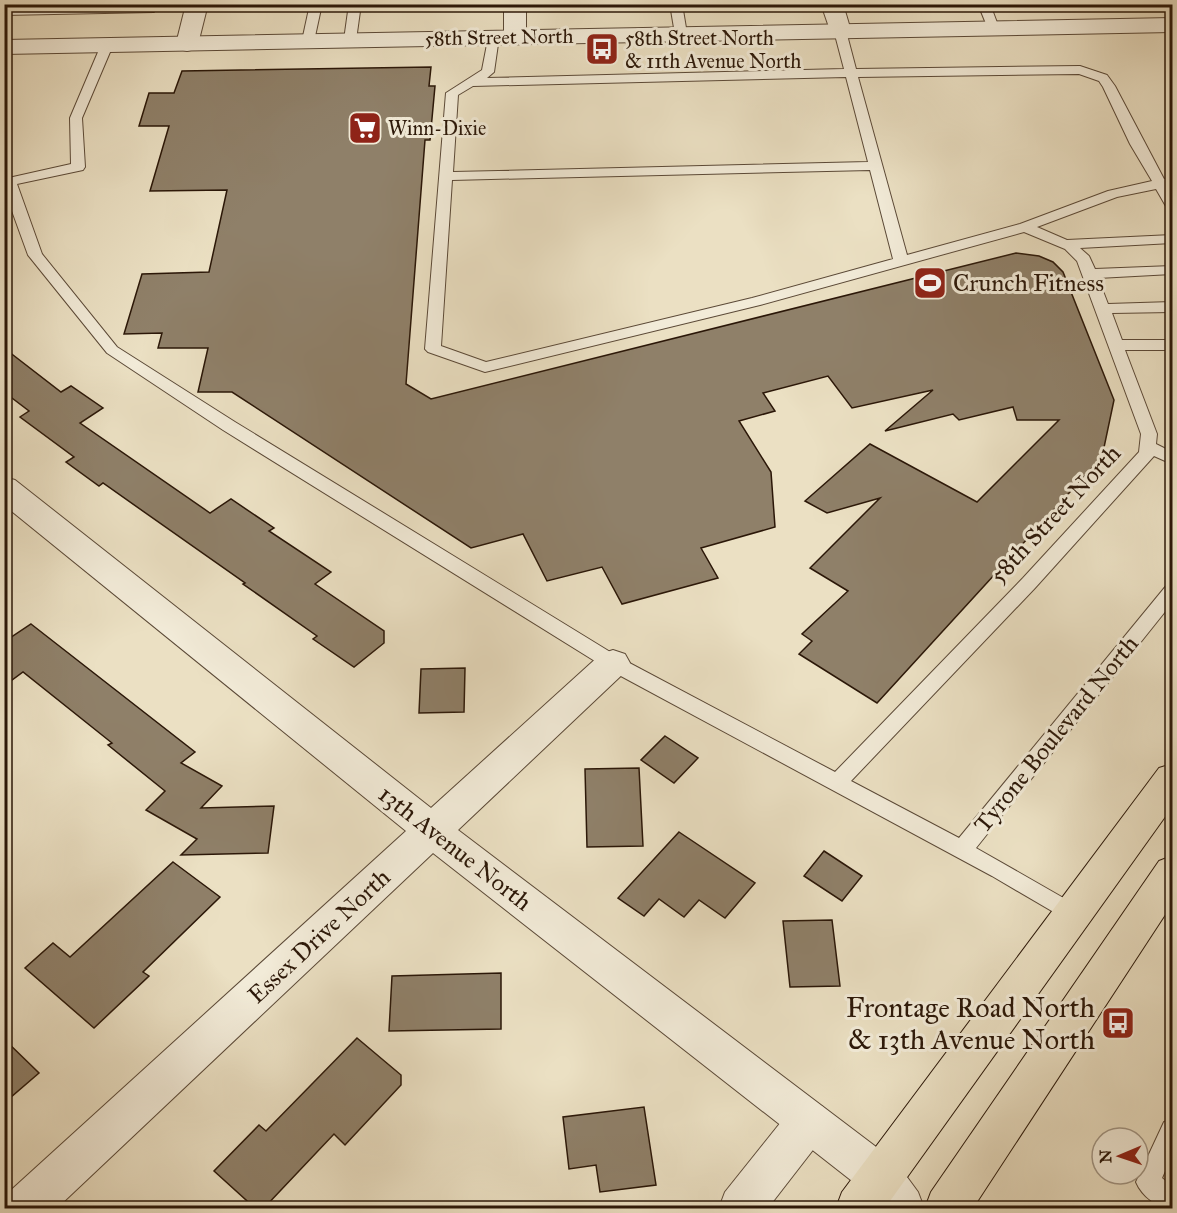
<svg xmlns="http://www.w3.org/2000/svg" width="1177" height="1213" font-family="'IM FELL Great Primer',serif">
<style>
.building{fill:#8f8069;stroke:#2b1708;stroke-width:1.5}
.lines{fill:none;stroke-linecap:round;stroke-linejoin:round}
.service-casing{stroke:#5b4937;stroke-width:2}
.minor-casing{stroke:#5b4937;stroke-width:2}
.tertiary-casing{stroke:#5b4937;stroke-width:2}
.primary-casing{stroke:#2b1708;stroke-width:2}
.service{fill:#f2ebd8;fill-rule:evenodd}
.minor{fill:#f2ebd8;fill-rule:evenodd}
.tertiary{fill:#f2ebd8;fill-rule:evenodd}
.primary{fill:#ebe0c3;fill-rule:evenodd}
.labels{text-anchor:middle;stroke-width:6;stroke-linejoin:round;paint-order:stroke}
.far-street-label{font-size:20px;fill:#2b1708;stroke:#f2ebd8}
.far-poi-label{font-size:20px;fill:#2b1708;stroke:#f2ebd8;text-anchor:start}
.poi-label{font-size:24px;fill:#2b1708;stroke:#f2ebd8;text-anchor:start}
.street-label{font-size:24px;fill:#2b1708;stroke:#f2ebd8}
.near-poi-label{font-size:28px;fill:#2b1708;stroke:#f2ebd8;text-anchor:end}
</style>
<rect width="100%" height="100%" fill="#ebe0c3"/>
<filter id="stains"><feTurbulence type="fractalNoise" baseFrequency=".00333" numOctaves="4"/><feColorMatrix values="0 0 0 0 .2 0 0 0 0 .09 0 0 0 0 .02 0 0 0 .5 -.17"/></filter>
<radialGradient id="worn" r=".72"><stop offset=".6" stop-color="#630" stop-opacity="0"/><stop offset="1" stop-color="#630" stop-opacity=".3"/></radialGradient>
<g class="building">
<path d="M431,67L429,86H435L430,140H425L406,384L431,399L1016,253L1039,256L1053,262L1063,272L1114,400L1102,457L877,703L799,654L812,641L802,634L848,591L810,568L880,498L827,513L805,501L870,444L977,502L1059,420H1017L1013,407L959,420L953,414L885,431L933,390L852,408L828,376L763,393L775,411L739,421L771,472L775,527L701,548L718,578L622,604L602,567L547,581L523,534L471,548L232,392H198L208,348H158L162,333L124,334L142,274L209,272L227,190L150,191L169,126H139L149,93H174L182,71Z"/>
<path d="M4,348L61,392L71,386L103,408L80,423L210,513L231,499L274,528L269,531L331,572L315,584L384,631V643L354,667L313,639L317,636L243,584L245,583L103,483L99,486L66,462L74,457L20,417L29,411L4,392Z"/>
<path d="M31,624L195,752L181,763L222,786L201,808L274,806L268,853L181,855L197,839L146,810L165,791L108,745L112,743L23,672L4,686V642Z"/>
<path d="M465,668L464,712L419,713L421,669Z"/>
<path d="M665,736L698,758L674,783L641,760Z"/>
<path d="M639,768L643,846L587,847L585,769Z"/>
<path d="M679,832L755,883L725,918L699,900L684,917L659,899L644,916L618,898Z"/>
<path d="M824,851L862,876L842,901L804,876Z"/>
<path d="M173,862L220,897L143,972L149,976L94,1028L25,968L53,943L70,957Z"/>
<path d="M832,920L840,986L790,987L783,921Z"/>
<path d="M501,973V1029L389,1031L392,976Z"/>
<path d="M357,1038L401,1075V1085L345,1145L334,1134L263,1209H256L214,1171L259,1125L266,1131Z"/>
<path d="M4,1039L39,1073L4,1103Z"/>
<path d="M644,1107L656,1185L600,1192L596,1165L569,1169L563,1117Z"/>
</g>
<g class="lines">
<defs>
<g id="service">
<path d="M310,4H322L314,41L308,45L302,41Z"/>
<path d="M349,4H361L356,40L350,44L344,40Z"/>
<path d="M670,4H682L687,34L685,37H677L675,34Z"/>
<path d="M978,4H990L999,28L997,31H989Z"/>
<path d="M150,5L156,9L154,12L4,15V7Z"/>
<path d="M840,27L846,31L856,69L1080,66L1107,75L1115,86L1164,179L1172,177V185L1168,186L1172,194V209L1167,208L1156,189L1117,197L1037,227L1067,240L1172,235V243L1080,248L1089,256L1095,269L1172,266V274L1098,278L1108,304L1172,302V312L1112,313L1122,340H1172V350H1125L1157,434L1156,444L1172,452V464L1154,456L1035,588L851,781L959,838L1166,586L1172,584V603L976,848L1081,908L1085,915L1081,922L1074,924L992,876L606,668L223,430L107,353L28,255L4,189V179L71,164L70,118L101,45L107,41L111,42L113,45L82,118L85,167L83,170L17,184L42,254L117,347L235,422L620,658L835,772L1023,578L1139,452L1141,434L1077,261L1065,249L1024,232L760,305L485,372L428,352L425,349L446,93L482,70L489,34H497L499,37L494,72L487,78L844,69L834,31ZM1079,74L1099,81L1103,87L1130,144L1152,181L1108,191L1020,224L907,255L858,77ZM846,77L868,162L453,172L458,95L473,86ZM870,170L893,259L752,298L486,362L441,346L452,180Z"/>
<path d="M1172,1119V1155L1162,1178L1172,1186V1208C1157,1208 1142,1196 1136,1182L1164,1122Z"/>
</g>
<g id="minor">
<path d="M186,4H208L198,44L195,49L187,51L179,49L176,44Z"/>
<path d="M504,4H526V37L523,42L515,44L507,42L504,37Z"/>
<path d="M821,4H843L851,31L848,36L840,38L832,36Z"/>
<path d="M4,477L15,480L431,808L601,654L613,650L625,654L630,663L625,672L458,830L896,1162L918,1192L924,1208H876L866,1192L433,853L57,1208H4L9,1192L406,831L4,505Z"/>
</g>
<g id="tertiary">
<path d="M1172,18V32L4,54V40Z"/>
<path d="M808,1101L823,1107L829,1122L823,1137L768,1208H719L725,1192L793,1107Z"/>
</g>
<g id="primary">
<path d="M1172,764V807L885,1208H836L842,1192L1159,768Z"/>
<path d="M1172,856V904L973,1208H925L931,1192L1159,861Z"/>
</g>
</defs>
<use href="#service" class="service-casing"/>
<use href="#minor" class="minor-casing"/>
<use href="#tertiary" class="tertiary-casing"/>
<use href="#primary" class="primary-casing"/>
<use href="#service" class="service"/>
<use href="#minor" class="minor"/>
<use href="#tertiary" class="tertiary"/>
<use href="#primary" class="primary"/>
</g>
<defs>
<symbol id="bus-square" viewBox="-11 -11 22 22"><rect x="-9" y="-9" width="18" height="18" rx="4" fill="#8f2418" stroke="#f2ebd8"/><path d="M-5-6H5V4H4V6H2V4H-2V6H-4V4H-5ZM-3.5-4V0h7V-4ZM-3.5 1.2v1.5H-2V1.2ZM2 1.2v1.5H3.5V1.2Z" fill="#fff"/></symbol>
<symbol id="supermarket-square" viewBox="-11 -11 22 22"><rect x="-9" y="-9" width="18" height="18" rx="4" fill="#8f2418" stroke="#f2ebd8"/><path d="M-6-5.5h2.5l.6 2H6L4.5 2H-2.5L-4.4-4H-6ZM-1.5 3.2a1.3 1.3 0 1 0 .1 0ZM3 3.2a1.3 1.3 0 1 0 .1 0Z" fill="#fff"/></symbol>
<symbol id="stadium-square" viewBox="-11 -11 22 22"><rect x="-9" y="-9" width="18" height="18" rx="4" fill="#8f2418" stroke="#f2ebd8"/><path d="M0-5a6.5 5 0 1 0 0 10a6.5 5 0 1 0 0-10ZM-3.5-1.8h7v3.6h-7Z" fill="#fff"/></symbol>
</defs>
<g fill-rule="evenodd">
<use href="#bus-square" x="583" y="30" width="38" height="38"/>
<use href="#supermarket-square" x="346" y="109" width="38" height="38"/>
<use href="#stadium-square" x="911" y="264" width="38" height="38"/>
<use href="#bus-square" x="1099" y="1004" width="38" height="38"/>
</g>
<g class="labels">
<g class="far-street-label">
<text transform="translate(499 37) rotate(-1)" y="7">58th Street North</text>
</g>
<g class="far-poi-label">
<text x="625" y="45">58th Street North<tspan x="625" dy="23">&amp; 11th Avenue North</tspan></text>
<text x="388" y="135">Winn-Dixie</text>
</g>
<g class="poi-label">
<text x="953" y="291">Crunch Fitness</text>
</g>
<g class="street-label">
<text transform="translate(1055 514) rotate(-47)" y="8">58th Street North</text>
<text transform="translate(1056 734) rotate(-51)" y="8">Tyrone Boulevard North</text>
<text transform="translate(455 848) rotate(38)" y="8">13th Avenue North</text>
<text transform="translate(319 936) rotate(-43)" y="8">Essex Drive North</text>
</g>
<g class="near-poi-label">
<text x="1095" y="1017">Frontage Road North<tspan x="1095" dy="32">&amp; 13th Avenue North</tspan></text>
</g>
</g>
<rect width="1177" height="1213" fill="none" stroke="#ebe0c3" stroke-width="24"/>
<rect x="6" y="6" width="1165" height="1201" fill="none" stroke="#2b1708" stroke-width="3"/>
<rect x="12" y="12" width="1153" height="1189" fill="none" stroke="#2b1708" stroke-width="1.5"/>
<g transform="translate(1120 1156) rotate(268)"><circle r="28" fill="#f2ebd8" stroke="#a29685" stroke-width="1.5"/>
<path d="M0-4.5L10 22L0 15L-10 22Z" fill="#8f2418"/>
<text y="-9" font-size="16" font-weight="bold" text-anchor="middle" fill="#2b1708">N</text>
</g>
<rect width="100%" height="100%" filter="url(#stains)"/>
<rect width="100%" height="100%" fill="url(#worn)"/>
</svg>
